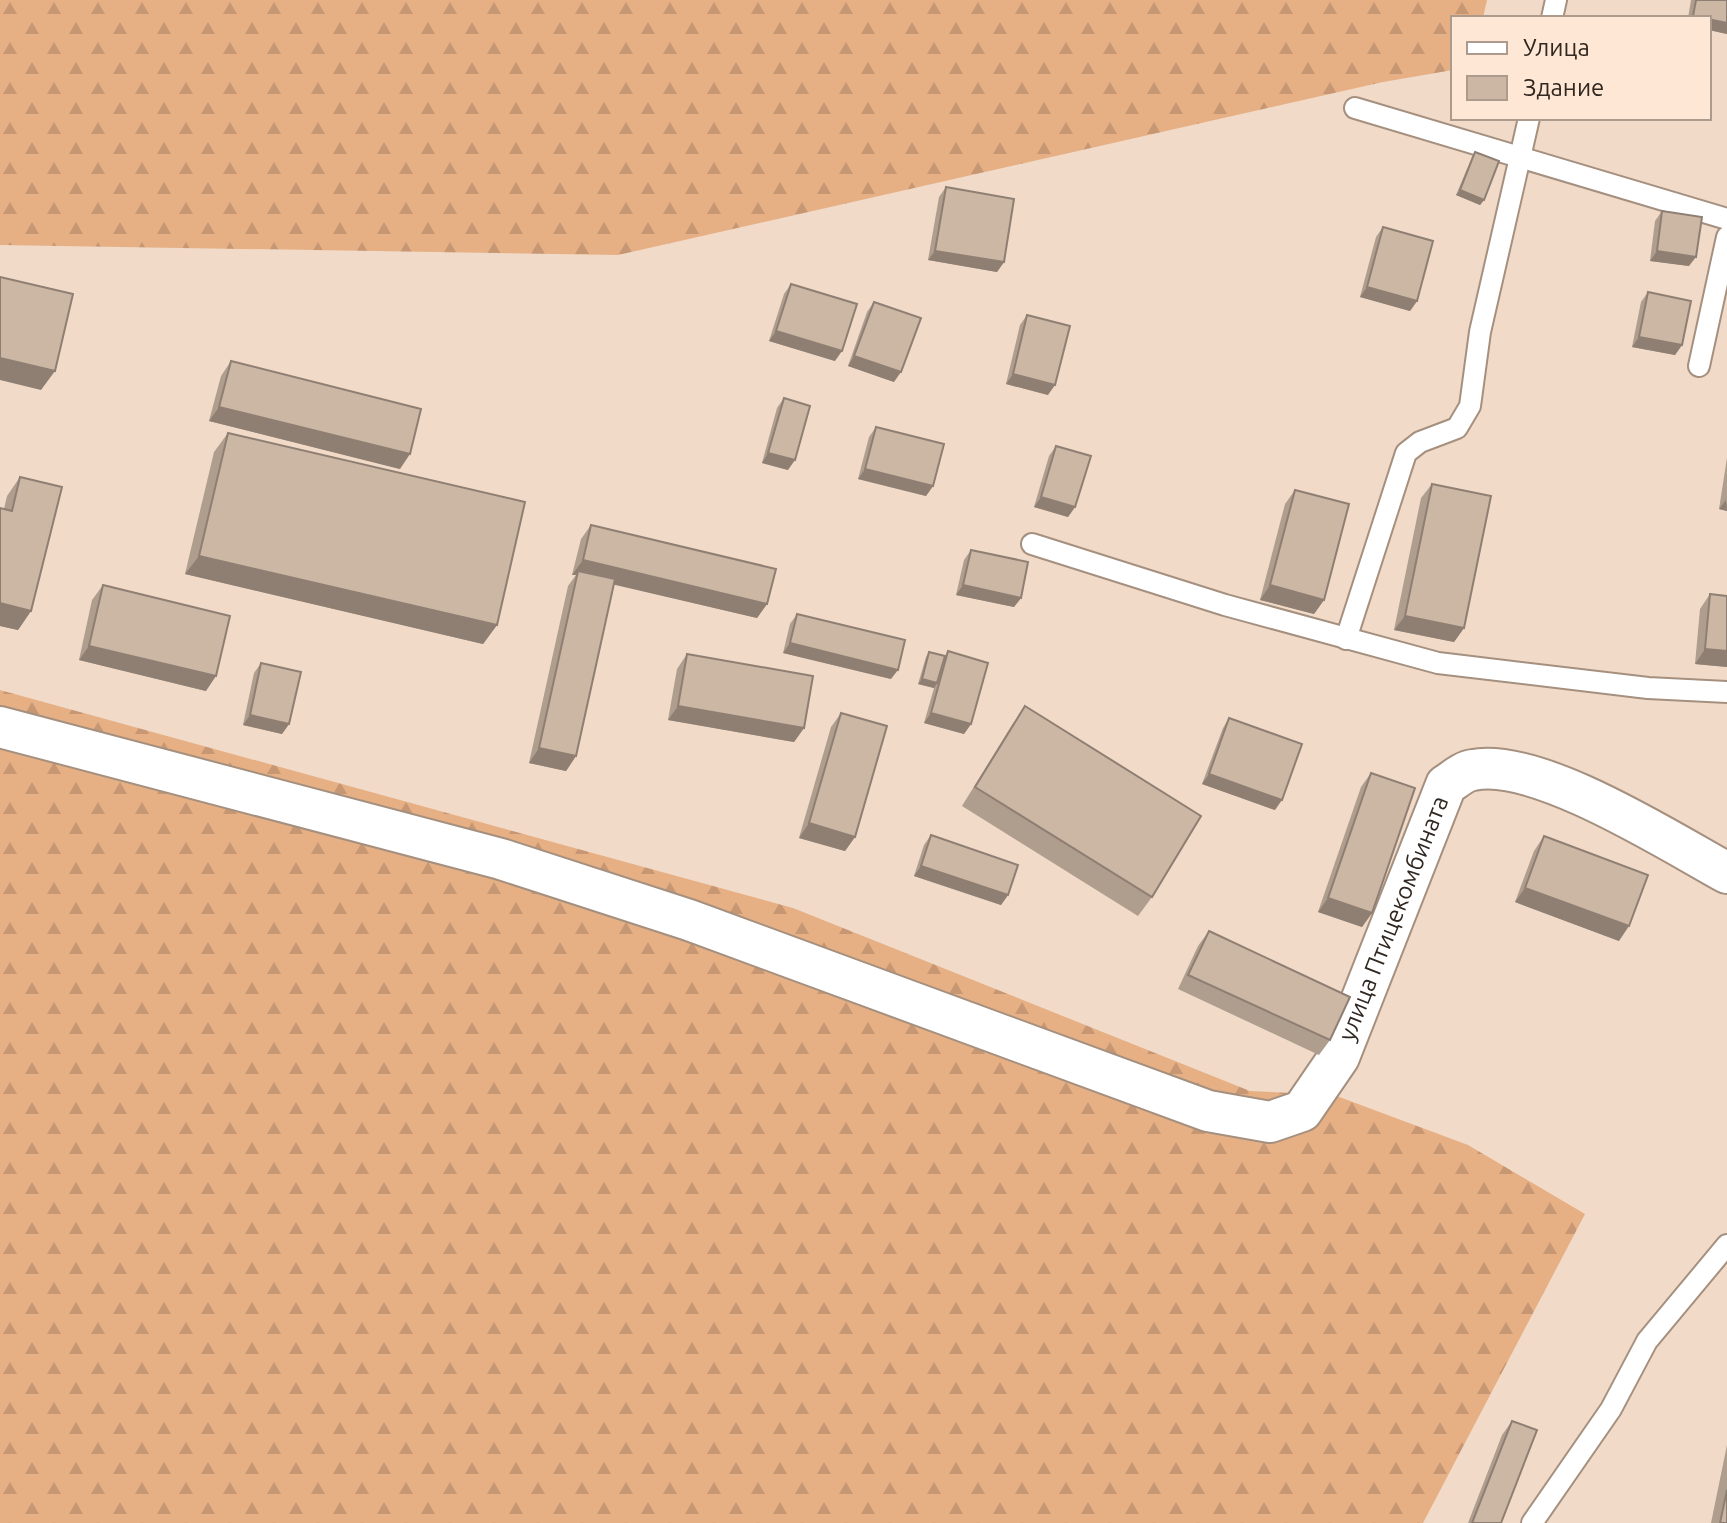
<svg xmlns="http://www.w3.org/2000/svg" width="1727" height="1523" font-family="Ubuntu,sans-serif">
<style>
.forest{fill:url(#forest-firs)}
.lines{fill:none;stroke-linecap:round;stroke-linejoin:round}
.lane-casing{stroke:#a5907f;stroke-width:24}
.street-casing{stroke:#a5907f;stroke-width:44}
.lane{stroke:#fff;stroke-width:20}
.street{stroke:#fff;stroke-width:40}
.wall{fill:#af9d8d}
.shaded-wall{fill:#8f7f73}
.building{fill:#ccb6a4;stroke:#8f7f73;stroke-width:2}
.labels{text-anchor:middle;stroke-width:8;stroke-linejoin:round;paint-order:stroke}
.street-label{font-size:24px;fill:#302720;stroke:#ffe7d5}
</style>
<defs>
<pattern id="forest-firs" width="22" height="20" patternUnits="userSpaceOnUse" patternTransform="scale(2)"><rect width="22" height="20" fill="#e6b084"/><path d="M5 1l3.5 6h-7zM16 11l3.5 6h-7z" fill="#c69772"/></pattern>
</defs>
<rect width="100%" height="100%" fill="#f1dac8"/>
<g class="forest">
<path d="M0,0H1487L1483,18H1453V70L1383,82L618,255L0,245Z"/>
<path d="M0,690L793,908L1250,1091L1334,1095L1468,1145L1585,1214L1423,1523H0Z"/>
</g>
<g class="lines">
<defs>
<g id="lane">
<path d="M1552,18L1556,0"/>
<path d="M1355,108L1727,219"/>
<path d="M1699,366L1727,237"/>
<path d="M1032,544L1225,605L1438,663L1648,688L1727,692"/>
<path d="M1346,639L1406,453L1420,442L1457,428L1470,406L1480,332L1529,118"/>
<path d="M1532,1523L1611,1409L1647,1341L1727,1245"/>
</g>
<g id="street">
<path id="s1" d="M0,727L501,859L689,920L1208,1111L1270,1122L1302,1111L1339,1057L1446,785C1454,780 1464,771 1473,770C1537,757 1669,841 1727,873"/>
</g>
</defs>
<use href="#lane" class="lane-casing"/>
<use href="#street" class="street-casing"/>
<use href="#lane" class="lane"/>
<use href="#street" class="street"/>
</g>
<g class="wall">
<path d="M1691,0H1727V34L1709,30V18H1688Z"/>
<path d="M1475,152L1484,200L1480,205L1456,195L1472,157Z"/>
<path d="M946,187L1004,262L997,272L928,260L939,197Z"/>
<path d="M1662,211L1689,266L1650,261L1655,221Z"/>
<path d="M1383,227L1417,301L1410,311L1360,297L1376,237Z"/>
<path d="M791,284L835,361L769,341L784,294Z"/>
<path d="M1648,292L1682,345L1675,355L1632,347L1641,302Z"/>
<path d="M874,302L894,382L848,366L867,312Z"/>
<path d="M1027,315L1048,395L1006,384L1020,325Z"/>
<path d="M231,361L400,469L209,421L221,376Z"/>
<path d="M784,398L788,470L762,463L777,408Z"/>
<path d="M876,427L933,486L926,496L858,479L869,437Z"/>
<path d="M228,433L497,625L483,644L185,574L214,452Z"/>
<path d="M1056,446L1075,507L1068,517L1034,507L1049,456Z"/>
<path d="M1727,458V511L1719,509Z"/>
<path d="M20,477L31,611L18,630L0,626V508L4,509L7,496Z"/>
<path d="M1432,484L1464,628L1454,642L1394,630L1421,498Z"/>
<path d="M1295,490L1324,600L1314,614L1260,600L1285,504Z"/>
<path d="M591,525L767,604L757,618L614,584L576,756L566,771L529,763L568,586L576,575H572L581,539Z"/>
<path d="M971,550L1021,598L1014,607L956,595L964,560Z"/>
<path d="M103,585L206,691L79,660L92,600Z"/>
<path d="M1710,594L1727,667L1695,664L1700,609Z"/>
<path d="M797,614L891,679L783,653L790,624Z"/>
<path d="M948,651L971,724L964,734L924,723L934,688L918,684L926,657L929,652L945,656Z"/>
<path d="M687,654L804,728L794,742L668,720L677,669Z"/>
<path d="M261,663L289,724L282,734L243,725L254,673Z"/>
<path d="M1025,706L1152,897L1138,916L962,806L1012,725Z"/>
<path d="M841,713L855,837L845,851L799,838L831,727Z"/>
<path d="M1229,718L1275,810L1202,784L1223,728Z"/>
<path d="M1371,773L1372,913L1362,927L1318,912L1361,787Z"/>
<path d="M931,835L1008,895L1001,905L914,876L924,845Z"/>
<path d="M1544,836L1619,941L1515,902L1534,851Z"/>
<path d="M1209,931L1330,1040L1319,1055L1178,989L1198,946Z"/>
<path d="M1512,1421L1501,1523H1468L1502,1435Z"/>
<path d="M1727,1445V1523H1711Z"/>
</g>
<g class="shaded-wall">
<path d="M1709,19L1727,23V34L1709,30Z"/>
<path d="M1460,190L1484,200L1480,205L1456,195Z"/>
<path d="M935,251L1004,262L997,272L928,260Z"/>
<path d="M1657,251L1696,257L1689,266L1650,261Z"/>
<path d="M1367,287L1417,301L1410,311L1360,297Z"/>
<path d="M776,331L842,351L835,361L769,341Z"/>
<path d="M1639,337L1682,345L1675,355L1632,347Z"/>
<path d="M854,356L901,372L894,382L848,366Z"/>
<path d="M0,358L55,371L41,390L0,380Z"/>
<path d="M1013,374L1055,385L1048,395L1006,384Z"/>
<path d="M219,407L410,454L400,469L209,421Z"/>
<path d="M768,453L795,460L788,470L762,463Z"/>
<path d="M865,469L933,486L926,496L858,479Z"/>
<path d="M1041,497L1075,507L1068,517L1034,507Z"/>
<path d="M1726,500L1727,511L1719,509Z"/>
<path d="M199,556L497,625L483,644L185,574Z"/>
<path d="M583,560L767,604L757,618L577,576L578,571L576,575H572Z"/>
<path d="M963,585L1021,598L1014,607L956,595Z"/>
<path d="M1270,585L1324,600L1314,614L1260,600Z"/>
<path d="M0,603L31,611L18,630L0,626Z"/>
<path d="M1405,616L1464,628L1454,642L1394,630Z"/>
<path d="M790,643L898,670L891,679L783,653Z"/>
<path d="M89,646L216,676L206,691L79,660Z"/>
<path d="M1705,649L1727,651V667L1695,664Z"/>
<path d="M922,679L937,683L934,688L918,684Z"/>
<path d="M678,706L804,728L794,742L668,720Z"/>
<path d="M931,713L971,724L964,734L924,723Z"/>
<path d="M250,715L289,724L282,734L243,725Z"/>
<path d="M539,748L576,756L566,771L529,763Z"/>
<path d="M1209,774L1282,800L1275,810L1202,784Z"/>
<path d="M809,823L855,837L845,851L799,838Z"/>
<path d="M921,866L1008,895L1001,905L914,876Z"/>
<path d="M1525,888L1629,926L1619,941L1515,902Z"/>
<path d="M1328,898L1372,913L1362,927L1318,912Z"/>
</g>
<g class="building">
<path d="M1696,0H1727V23L1693,16Z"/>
<path d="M1475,152L1499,161L1484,200L1460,190Z"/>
<path d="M946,187L1014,199L1004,262L935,251Z"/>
<path d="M1662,211L1702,217L1696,257L1657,251Z"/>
<path d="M1383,227L1433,241L1417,301L1367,287Z"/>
<path d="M0,277L73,294L55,371L0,358Z"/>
<path d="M791,284L857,304L842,351L776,331Z"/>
<path d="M1648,292L1691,301L1682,345L1639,337Z"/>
<path d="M874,302L921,318L901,372L854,356Z"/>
<path d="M1027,315L1070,326L1055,385L1013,374Z"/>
<path d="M231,361L421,409L410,454L219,407Z"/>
<path d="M784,398L810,406L795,460L768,453Z"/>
<path d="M876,427L944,444L933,486L865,469Z"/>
<path d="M228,433L525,502L497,625L199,556Z"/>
<path d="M1056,446L1091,456L1075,507L1041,497Z"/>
<path d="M20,477L62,487L31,611L0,603V508L12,511Z"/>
<path d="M1432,484L1491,496L1464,628L1405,616Z"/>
<path d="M1295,490L1349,504L1324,600L1270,585Z"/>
<path d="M591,525L776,569L767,604L583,560Z"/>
<path d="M971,550L1028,562L1021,598L963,585Z"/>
<path d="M578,571L615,579L576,756L539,748Z"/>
<path d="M103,585L230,616L216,676L89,646Z"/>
<path d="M1710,594L1727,596V651L1705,649Z"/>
<path d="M797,614L905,640L898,670L790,643Z"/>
<path d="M948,651L988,663L971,724L931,713Z"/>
<path d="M929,652L945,656L937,683L922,679Z"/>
<path d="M687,654L813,676L804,728L678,706Z"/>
<path d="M261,663L301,672L289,724L250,715Z"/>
<path d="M1025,706L1201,816L1152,897L975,787Z"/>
<path d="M841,713L887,726L855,837L809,823Z"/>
<path d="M1229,718L1302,744L1282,800L1209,774Z"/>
<path d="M1371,773L1415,788L1372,913L1328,898Z"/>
<path d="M931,835L1018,865L1008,895L921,866Z"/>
<path d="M1544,836L1648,875L1629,926L1525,888Z"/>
<path d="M1209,931L1350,997L1330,1040L1188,975Z"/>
<path d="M1512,1421L1537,1430L1501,1523H1472Z"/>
<path d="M1727,1490V1523H1720Z"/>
</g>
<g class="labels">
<g class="street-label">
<text dy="8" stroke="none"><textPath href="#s1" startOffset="1580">улица Птицекомбината</textPath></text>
</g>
</g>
<rect x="1451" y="16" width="260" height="104" fill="#ffe7d5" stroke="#ac9a8d" stroke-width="2"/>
<rect x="1467" y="42" width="40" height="12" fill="#ffffff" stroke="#ac9a8d" stroke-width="2"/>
<text x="1523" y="56" font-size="24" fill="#302720">Улица</text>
<rect x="1467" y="76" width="40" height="24" fill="#ccb6a4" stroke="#ac9a8d" stroke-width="2"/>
<text x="1523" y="96" font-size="24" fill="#302720">Здание</text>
</svg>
